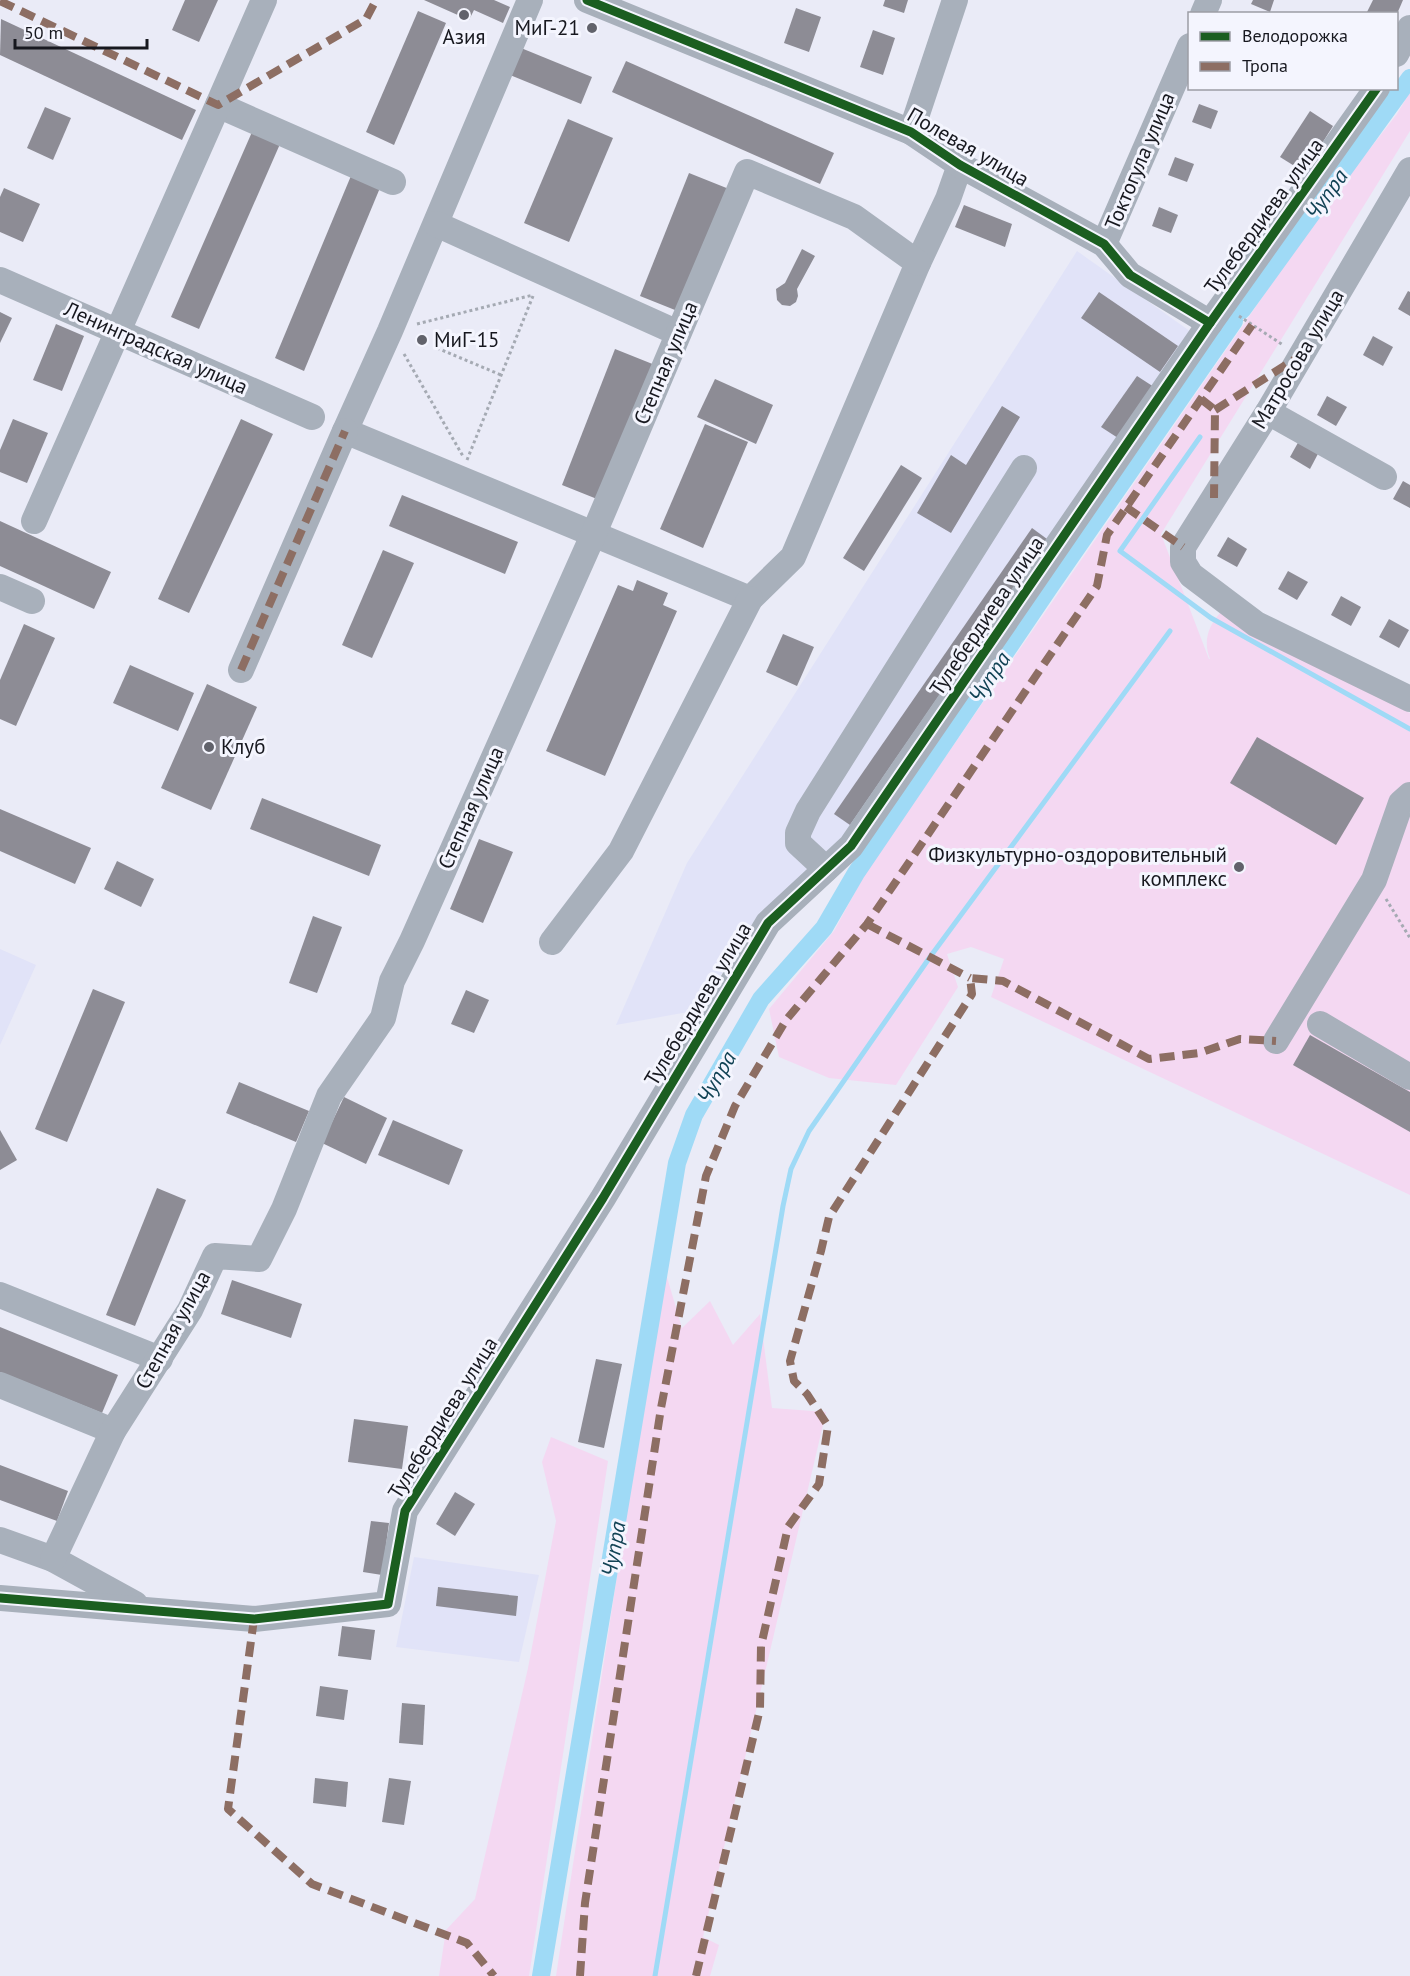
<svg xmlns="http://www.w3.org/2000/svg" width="1410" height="1976" font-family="'PT Sans',sans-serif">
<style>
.built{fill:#e1e3f8}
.green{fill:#f4d8f2}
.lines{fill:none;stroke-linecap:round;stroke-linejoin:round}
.stream{stroke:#9fdaf6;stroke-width:5}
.canal{stroke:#9fdaf6;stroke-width:18}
.building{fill:#8d8c95}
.path{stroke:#a5aab3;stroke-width:3;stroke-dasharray:3 3;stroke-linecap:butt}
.minor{stroke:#a8b0bb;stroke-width:26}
.quiet{stroke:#8d6e63;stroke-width:8;stroke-dasharray:15 8;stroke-linecap:butt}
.cycleway-casing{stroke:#f4f5fe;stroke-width:13}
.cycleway{stroke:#1b5e20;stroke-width:9}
.poi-dot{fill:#61626b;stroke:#f4f5fe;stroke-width:2}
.labels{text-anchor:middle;stroke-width:6;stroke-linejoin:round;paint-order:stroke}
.poi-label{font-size:21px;fill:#17181f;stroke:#f4f5fe;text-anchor:end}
.street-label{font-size:21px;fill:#17181f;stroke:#f4f5fe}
.water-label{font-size:22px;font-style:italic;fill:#124355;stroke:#f4f5fe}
</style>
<rect width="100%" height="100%" fill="#eaebf7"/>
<g class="built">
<path d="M1077,251L1194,334L842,841L759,914L699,1010L616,1025L687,863Z"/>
<path d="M0,949L36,965L0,1045Z"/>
<path d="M414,1557L539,1575L519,1662L396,1647Z"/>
</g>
<g class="green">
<path d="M1410,92V131L1161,534L1209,659H1210C1203,642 1208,626 1220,613L1230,615L1257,637L1410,713V1195L991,997L1004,959L971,947L947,954L958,987L896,1085L829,1078L779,1057L769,1009L834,931L866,872L1326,205L1397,114Z"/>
<path d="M664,1267L682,1328L710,1301L733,1345L760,1314L772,1408L826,1412L703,1937L719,1945L710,1976H556Z"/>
<path d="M551,1437L608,1461L529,1976H439L446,1930L475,1899L528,1668L556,1521L542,1462Z"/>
</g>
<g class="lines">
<g class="stream">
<path d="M1200,437L1120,551L1211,618L1410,729"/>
<path d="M655,1976L783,1206L791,1169L809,1131L930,957L1170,631"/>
</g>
<g class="canal">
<path d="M1242,310L1410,78"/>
<path d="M541,1976L677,1163L694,1115L761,999L824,928L856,873L1049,588L1234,321"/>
</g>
</g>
<g class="building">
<path d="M185,0H218L199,42L172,30Z"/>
<path d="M424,0H494L510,7L503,23L474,10L469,20Z"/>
<path d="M885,0H908L904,13L883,6Z"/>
<path d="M1253,0H1274L1270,12L1251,4Z"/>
<path d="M1373,0H1403L1397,14H1366Z"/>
<path d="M796,8L821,17L809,52L784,43Z"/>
<path d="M418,11L446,23L394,145L366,132Z"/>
<path d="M1,19L196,110L182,140L0,55Z"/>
<path d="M873,30L895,38L883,75L860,67Z"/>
<path d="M521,48L592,77L581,104L510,75Z"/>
<path d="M626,61L834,153L820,184L612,92Z"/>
<path d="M1199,104L1218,111L1211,129L1192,122Z"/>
<path d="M45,107L71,118L53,160L27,148Z"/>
<path d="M1310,111L1333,126L1304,172L1280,157Z"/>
<path d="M568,119L613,138L569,242L524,223Z"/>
<path d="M252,132L280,144L199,329L171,317Z"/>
<path d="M1175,157L1194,164L1187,182L1168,175Z"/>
<path d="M353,171L382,183L304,371L275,358Z"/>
<path d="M689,173L729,189L680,312L640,296Z"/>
<path d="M4,188L40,204L23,242L0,232V197Z"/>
<path d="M964,205L1012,224L1005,247L955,227Z"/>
<path d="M1159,207L1178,215L1171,233L1152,226Z"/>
<path d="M802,249L815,256L797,289L798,296L796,302L790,306L782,305L777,300L776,289L785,283Z"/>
<path d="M1408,291L1410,292V316L1398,309Z"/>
<path d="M1099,292L1178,346L1160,372L1081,318Z"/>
<path d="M0,312L12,318L0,343Z"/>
<path d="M56,324L84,336L62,391L33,380Z"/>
<path d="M1373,336L1393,347L1383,366L1363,355Z"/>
<path d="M615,349L655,365L602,501L562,485Z"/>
<path d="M1137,376L1154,387L1118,438L1101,427Z"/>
<path d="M715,379L773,405L756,444L697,417Z"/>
<path d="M1327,396L1347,407L1336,426L1317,415Z"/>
<path d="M1002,406L1020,417L951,533L917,513L951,455L966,465Z"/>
<path d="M13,419L48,433L27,483L0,472V450Z"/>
<path d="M241,419L273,434L189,613L158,599Z"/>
<path d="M705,424L748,442L703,548L660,529Z"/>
<path d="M1300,439L1320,450L1310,469L1290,457Z"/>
<path d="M901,465L922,478L864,571L843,558Z"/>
<path d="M1403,481L1410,485V508L1393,499Z"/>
<path d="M402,495L518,542L505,574L389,526Z"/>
<path d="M0,521L111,572L94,609L0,566Z"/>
<path d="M1032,528L1047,539L850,825L834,814Z"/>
<path d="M1228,537L1247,549L1237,567L1217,556Z"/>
<path d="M383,550L414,563L372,658L342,645Z"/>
<path d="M1288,571L1308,582L1297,600L1278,589Z"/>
<path d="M637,580L668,593L663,605L677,611L605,776L546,751L618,585L633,591Z"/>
<path d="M1341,596L1361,607L1351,626L1331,615Z"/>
<path d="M1389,619L1409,630L1399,648L1379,637Z"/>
<path d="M24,624L55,638L16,726L0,719V680Z"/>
<path d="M783,634L814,647L797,686L766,672Z"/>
<path d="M130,665L194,693L178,731L113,703Z"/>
<path d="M207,684L257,707L211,810L161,788Z"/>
<path d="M1257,737L1364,798L1336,845L1230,783Z"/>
<path d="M262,798L381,845L369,876L250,829Z"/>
<path d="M0,809L91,848L75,884L0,851Z"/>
<path d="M479,839L513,852L483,923L450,909Z"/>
<path d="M117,861L154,879L141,907L104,889Z"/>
<path d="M313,916L342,927L317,993L289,983Z"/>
<path d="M93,989L125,1002L67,1142L35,1129Z"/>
<path d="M466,990L489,1000L474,1033L451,1024Z"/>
<path d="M1310,1035L1410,1092V1132L1293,1065Z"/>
<path d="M239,1082L309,1111L296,1142L226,1113Z"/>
<path d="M344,1097L387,1118L366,1164L322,1143Z"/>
<path d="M393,1120L463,1150L449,1185L378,1155Z"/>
<path d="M0,1130L17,1160L0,1170Z"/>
<path d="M157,1188L186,1200L135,1326L106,1315Z"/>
<path d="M232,1280L302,1304L291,1338L221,1314Z"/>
<path d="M0,1327L118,1375L102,1413L0,1372Z"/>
<path d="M596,1359L622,1364L604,1448L578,1442Z"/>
<path d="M354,1419L408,1426L402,1469L348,1462Z"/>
<path d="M0,1465L68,1491L57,1521L0,1500Z"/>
<path d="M455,1492L475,1504L455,1536L436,1524Z"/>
<path d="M371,1521L389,1523L382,1575L363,1572Z"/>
<path d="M438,1587L518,1596L516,1616L436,1606Z"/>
<path d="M342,1626L375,1630L371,1660L338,1656Z"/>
<path d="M320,1686L348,1690L344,1720L316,1716Z"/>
<path d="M402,1703L425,1705L423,1745L399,1743Z"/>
<path d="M315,1778L348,1782L346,1807L313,1803Z"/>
<path d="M389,1778L411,1781L404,1825L382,1822Z"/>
</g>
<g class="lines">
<g class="path">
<path d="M1239,316L1283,345"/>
<path d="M417,324L533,295"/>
<path d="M437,348L501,375"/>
<path d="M404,354L464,458"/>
<path d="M467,460L533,296"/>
<path d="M1386,899L1410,938"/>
</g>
<g class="minor">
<path d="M264,0L218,105L393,182"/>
<path d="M530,0L390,331L345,431L750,599L793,557L918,263L948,199L960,165"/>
<path d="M587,0L911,132L960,165L1104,244L1130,275L1210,323"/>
<path d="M1203,14L1209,0"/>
<path d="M1396,54L1410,28"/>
<path d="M911,132L955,0"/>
<path d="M1410,170L1268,412L1183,547V562L1191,575L1256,624L1410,699"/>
<path d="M436,224L678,333"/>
<path d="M1104,244L1190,46"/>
<path d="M0,280L312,417"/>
<path d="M1268,412L1384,477"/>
<path d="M34,521L218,105"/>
<path d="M0,587L32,601"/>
<path d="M241,670L345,431"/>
<path d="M826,869L798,843V833L808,811L1024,468"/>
<path d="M552,942L621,851L750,599"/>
<path d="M1320,1024L1410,1077"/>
<path d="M1276,1041L1374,880L1401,803L1410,795"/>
<path d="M0,1295L160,1359"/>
<path d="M0,1385L113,1431"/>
<path d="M0,1540L53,1559L135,1604"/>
<path d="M53,1559L113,1431L190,1310L215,1256L259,1259L284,1209L329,1096L383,1018L392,981L412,941L594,533L747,172L854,217L918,263"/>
<path d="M0,1598L254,1619L388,1604L405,1511L603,1198L768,923L851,846L1210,323L1377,88"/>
</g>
<g class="quiet">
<path d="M0,1L218,105L366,19L376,0"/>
<path d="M1201,399L1215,410L1214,498"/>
<path d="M1215,410L1300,356"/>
<path d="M1126,507L1183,547"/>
<path d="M241,670L345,431"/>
<path d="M867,924L970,978"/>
<path d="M254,1619L228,1809L312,1884L467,1943L494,1976"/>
<path d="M580,1976L585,1903L661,1408L706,1176L735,1106L786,1020L867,924L1097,586L1107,535L1252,325"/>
<path d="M696,1976L760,1709L761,1646L788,1527L819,1484L828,1426L807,1394L794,1381L790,1361L821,1251L829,1217L972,994L970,978L1003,981L1149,1059L1199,1053L1240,1039L1276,1041"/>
</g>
<defs>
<g id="cycleway">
<path d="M587,0L911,132L960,165L1104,244L1130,275L1210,323"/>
<path d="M0,1598L254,1619L388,1604L405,1511L603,1198L768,923L851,846L1210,323L1377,88"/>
</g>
</defs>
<use href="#cycleway" class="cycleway-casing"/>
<use href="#cycleway" class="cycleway"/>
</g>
<g class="poi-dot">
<circle cx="464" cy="15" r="6"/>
<circle cx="592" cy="28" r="6"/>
<circle cx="422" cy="340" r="6"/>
<circle cx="209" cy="747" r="6"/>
<circle cx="1239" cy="867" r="6"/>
</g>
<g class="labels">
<g class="poi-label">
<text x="580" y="35">МиГ-21</text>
<text x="464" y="44" text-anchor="middle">Азия</text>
<text x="434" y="347" text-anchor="start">МиГ-15</text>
<text x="221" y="754" text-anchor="start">Клуб</text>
<text x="1227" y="862">Физкультурно-оздоровительный<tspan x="1227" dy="24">комплекс</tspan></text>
</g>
<g class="street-label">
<text transform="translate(968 147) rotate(30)" y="7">Полевая улица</text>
<text transform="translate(1140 161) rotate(-67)" y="7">Токтогула улица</text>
<text transform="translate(1264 216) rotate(-54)" y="7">Тулебердиева улица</text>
<text transform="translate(156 348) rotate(24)" y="7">Ленинградская улица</text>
<text transform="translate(1298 359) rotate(-59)" y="7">Матросова улица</text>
<text transform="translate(666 363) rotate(-67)" y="7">Степная улица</text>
<text transform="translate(987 616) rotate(-56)" y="7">Тулебердиева улица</text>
<text transform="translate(471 808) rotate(-66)" y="7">Степная улица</text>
<text transform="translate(698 1004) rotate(-59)" y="7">Тулебердиева улица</text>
<text transform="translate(173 1330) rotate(-61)" y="7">Степная улица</text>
<text transform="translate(443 1418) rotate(-58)" y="7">Тулебердиева улица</text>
</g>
<g class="water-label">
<text transform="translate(1326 194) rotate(-54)" y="8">Чупра</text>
<text transform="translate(989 677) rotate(-56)" y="8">Чупра</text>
<text transform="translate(716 1077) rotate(-60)" y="8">Чупра</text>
<text transform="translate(613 1549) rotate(-80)" y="8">Чупра</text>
</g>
</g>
<rect x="1188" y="12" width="210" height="78" fill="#f4f5fe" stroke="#9c9da5" stroke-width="1.5"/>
<rect x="1200" y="32" width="30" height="9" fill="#1b5e20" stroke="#9c9da5" stroke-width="1.5"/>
<text x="1242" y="42" font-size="18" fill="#17181f">Велодорожка</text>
<rect x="1200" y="62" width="30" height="9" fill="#8d6e63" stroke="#9c9da5" stroke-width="1.5"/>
<text x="1242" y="72" font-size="18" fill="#17181f">Тропа</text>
<path d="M15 39v9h132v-9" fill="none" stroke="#17181f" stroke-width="3"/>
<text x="24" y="39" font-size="18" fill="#17181f" stroke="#f4f5fe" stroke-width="4.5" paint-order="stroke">50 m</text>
</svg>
